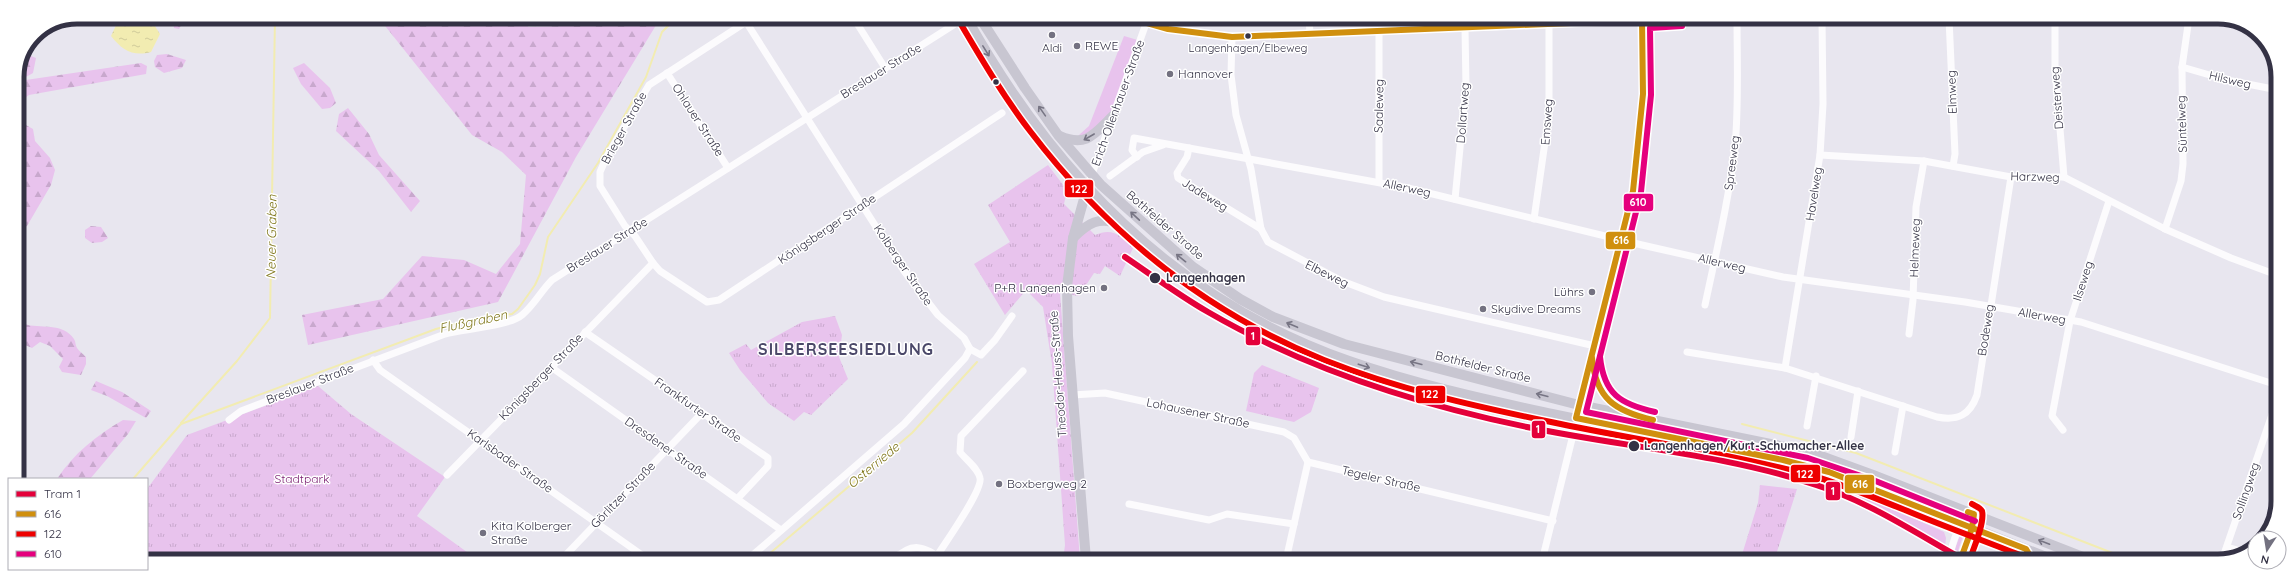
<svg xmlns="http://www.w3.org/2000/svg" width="2295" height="578" font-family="Quicksand,sans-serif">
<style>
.grass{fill:#e8c3ed}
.forest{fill:url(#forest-firs)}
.park{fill:url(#park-tufts)}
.water{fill:url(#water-ripples)}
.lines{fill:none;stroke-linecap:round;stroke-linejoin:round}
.stream{stroke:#f2ecb1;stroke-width:2}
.street{stroke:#fcfbfd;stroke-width:7}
.secondary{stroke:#c8c6d1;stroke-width:10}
.bus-1-casing{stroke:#fff;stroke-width:9}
.bus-2-casing{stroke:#fff;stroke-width:9}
.bus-3-casing{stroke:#fff;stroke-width:9}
.bus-1{stroke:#d08f0e;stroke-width:6}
.bus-2{stroke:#e00;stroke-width:6}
.bus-3{stroke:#e5007d;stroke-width:6}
.tram-1-casing{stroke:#fff;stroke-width:9}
.tram-1{stroke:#e4003a;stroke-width:6}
.oneway{stroke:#777584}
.poi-dot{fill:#737180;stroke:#fff;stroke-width:1.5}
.bus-dot{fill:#343245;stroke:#fff;stroke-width:1.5}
.labels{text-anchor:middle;stroke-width:3;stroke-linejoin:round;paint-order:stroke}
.bus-label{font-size:11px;fill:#343245;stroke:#fff}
.poi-label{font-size:12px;fill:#343245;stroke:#fff;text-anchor:start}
.street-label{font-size:12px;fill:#343245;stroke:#fff}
.stop-label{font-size:12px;font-weight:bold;fill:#343245;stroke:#fff;text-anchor:start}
.park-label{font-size:12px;fill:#7c2072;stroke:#fff}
.water-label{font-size:13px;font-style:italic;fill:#80771b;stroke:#fff}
.district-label{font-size:16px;font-weight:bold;letter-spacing:1px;fill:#4b4869;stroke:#fff}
.rim{fill:none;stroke:#343245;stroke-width:5}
.line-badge{stroke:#fff;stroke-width:1.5}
.badge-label{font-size:11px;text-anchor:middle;font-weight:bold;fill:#fff}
</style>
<defs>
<pattern id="forest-firs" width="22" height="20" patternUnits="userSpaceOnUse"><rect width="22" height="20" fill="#e8c3ed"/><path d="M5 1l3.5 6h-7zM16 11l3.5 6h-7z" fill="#c8a8cd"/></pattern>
<pattern id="park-tufts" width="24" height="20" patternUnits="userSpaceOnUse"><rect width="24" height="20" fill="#e8c3ed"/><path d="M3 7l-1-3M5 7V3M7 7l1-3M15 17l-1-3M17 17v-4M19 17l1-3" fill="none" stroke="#c8a8cd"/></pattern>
<pattern id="water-ripples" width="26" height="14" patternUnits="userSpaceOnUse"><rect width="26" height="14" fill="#f2ecb1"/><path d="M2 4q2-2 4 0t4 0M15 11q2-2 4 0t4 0" fill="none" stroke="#d0cb9a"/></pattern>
</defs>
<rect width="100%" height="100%" fill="#e8e6ef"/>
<g class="grass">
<path d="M1124,36L1141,41L1112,108L1116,110L1080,141L1079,135L1089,126Z"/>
<path d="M1672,448C1721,457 1771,464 1818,479C1861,493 1902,513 1944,532L1946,538L1945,547C1915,529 1886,510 1854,497C1796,472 1734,461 1672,451Z"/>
<path d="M1960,535L1963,536L1957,554L1954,552Z"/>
</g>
<g class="forest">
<path d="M151,17H166L162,24L152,22Z"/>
<path d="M173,17H192V21L184,20L179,29L174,28Z"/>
<path d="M378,17H529L528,27L563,26L575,17H661L576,157L498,302L308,345L302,315L383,299L422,256L464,260L496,274L520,244L526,175L502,152L472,135Z"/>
<path d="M26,54L36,58L33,73L19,81L141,63L147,66L146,74L29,95L17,104V77Z"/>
<path d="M167,54L186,60L182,68L164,73L155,67L154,61L157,55Z"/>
<path d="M304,63L330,88L336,103L330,108L322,109L301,84L293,68Z"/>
<path d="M348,108L369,134L379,155L420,201L411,212L379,171L336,131L339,114Z"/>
<path d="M17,120L33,129L35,141L50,158L55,170L51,185L27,226L17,231Z"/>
<path d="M91,226L101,227L108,238L102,242L92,243L85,238V230Z"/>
<path d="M24,324C40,329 63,322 74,339C76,342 75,345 77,348C79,351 83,354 86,357V364L81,375L62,372L59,367L63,359L50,346L40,342L32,348L25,345L21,332Z"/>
<path d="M96,381L122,392L151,411L146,418L107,396L91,390Z"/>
<path d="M123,420L136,421L128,434L90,479H57C74,453 97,435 123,420Z"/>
</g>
<g class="park">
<path d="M1048,165L1067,190L1064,204L1095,235C1113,227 1121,236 1133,248L1120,276L1105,266L1100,274L1094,273L1079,296L1060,293L1080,560H1063L1065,545L1052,364L1043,307L1026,290L1005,315L974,264L1010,242L988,205Z"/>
<path d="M835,316L842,335L839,357L848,379L811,415L804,412L794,421L768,403L740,370L729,353L746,344L751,350L802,322Z"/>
<path d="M1262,365L1319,388L1311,412L1294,422L1246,411L1254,373Z"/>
<path d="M318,386L351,414L445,477L417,516L478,560H147V489L187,435Z"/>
<path d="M1760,485L1797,489L1774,561H1740L1758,503Z"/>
<path d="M501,554L529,555L536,560H494Z"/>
</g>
<path class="water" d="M120,17H149L160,34L151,52C133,57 122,50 111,36Z"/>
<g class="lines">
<g class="stream">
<path d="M181,423L237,361L270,318L275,17"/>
<path d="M1742,424L1856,453L2133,561"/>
<path d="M133,479L181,424L436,329L466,321L512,314L518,309L535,285L540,274L548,237L598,163L646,77L662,32L677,17"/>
<path d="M762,560L912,433L977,362"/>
</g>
<g class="street">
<path d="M743,17L904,271L938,315L964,338L970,349L965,358L904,424L747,560"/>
<path d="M853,17L885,68"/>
<path d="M1134,18C1208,47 1291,34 1368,31C1472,28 1577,24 1682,18"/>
<path d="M1309,18L1310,34"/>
<path d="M1425,18V29"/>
<path d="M1949,18L1955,154L1953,166"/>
<path d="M2055,18V69L2064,177"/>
<path d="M746,22L649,85L607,156L600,172V186L625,226L635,236L653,263L660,271L707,302L719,300L1002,113"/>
<path d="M1232,37L1231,75L1236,115L1251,169L1261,229L1268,242L1342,281L1384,297L1595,346"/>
<path d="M2182,67L2227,80L2278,90"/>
<path d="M667,73L728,168"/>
<path d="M1189,148L1187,157L1177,173L1178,178L1261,229"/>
<path d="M1820,155L1924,161L2011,177H2064L2165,229L2231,258L2277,275"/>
<path d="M1137,157L1132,150L1134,138L1408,188L1642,245L1783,277L1965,302L2081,322L2277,385"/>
<path d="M1110,176L1143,152L1163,145"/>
<path d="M1379,181V31"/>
<path d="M1087,188L1148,18"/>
<path d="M1455,199L1466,87L1465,28"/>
<path d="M1534,219L1549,114V25"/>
<path d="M2165,229L2181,181L2183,164L2182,67L2189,18"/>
<path d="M1705,305C1716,253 1729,200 1735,146C1739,104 1737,61 1737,18"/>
<path d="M585,332L768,458V466L738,498"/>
<path d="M1909,334L1913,300L1916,207L1924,161"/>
<path d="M970,349L981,355L995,340L1012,316"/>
<path d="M1687,352L1785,368L1937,417C1958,421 1970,415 1977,395L2011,177"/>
<path d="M373,360L380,370L649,560"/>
<path d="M1592,365C1593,390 1609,401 1628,413"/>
<path d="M551,367L781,530"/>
<path d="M1785,368L1820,155L1823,104L1822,18"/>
<path d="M1072,395L1105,393L1284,432L1294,438L1308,462"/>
<path d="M229,420L241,411L445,334C464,329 509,326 522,315C534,305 541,291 552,280L966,17"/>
<path d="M1807,426L1816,376"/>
<path d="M2063,430L2052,416L2070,321L2109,201"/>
<path d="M1851,437L1858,391"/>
<path d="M1895,452L1903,406"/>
<path d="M1308,462L1553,521"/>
<path d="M447,475L653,263"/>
<path d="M1129,504L1209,520L1227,514L1294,524"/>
<path d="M2227,547L2244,552"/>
<path d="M937,556C945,543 983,490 980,478C978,468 966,460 960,452L961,436L1023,371"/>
<path d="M561,560L702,413"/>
<path d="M893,560C913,541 922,546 944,560"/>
<path d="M1286,560L1308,462"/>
<path d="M2222,560L2277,400"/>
<path d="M1542,561L1633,191L1643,94L1642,18"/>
<path d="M1948,561C1955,538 1954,529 1974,514"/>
<path d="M1960,561L1972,528L1974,514"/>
</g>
<g class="secondary">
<path d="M966,17C1054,175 1176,301 1349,361C1414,384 1484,399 1552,414C1636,432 1723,444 1807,466C1846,476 1883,492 1920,507C1965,525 2010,543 2056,561"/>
<path d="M980,18L1025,88L1058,135L1101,185L1193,267L1240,299L1273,317L1344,344L1579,405L1810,452L1873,475L2093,561"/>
<path d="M1060,136C1087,148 1095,133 1114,115"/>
<path d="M1073,238C1088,223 1099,216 1120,224"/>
<path d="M1086,560L1068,336L1067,287L1073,238L1087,188"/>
</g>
<defs>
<g id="bus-1">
<path d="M1642,20L1643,94L1633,191L1576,418L1783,460L1829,472L2026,549L2033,561"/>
<path d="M1147,23L1168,29L1232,37L1642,20"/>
<path d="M1592,358C1596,399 1615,411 1653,420"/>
<path d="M1960,561L1972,528L1974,514L1968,512"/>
</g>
<g id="bus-2">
<path d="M959,21C981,58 1003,96 1030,131C1107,232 1205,312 1324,360C1397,389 1474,406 1551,422C1636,440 1722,452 1806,474C1840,483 1872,497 1905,510C1943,526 1982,540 2020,555L2024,561"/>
<path d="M1969,561C1973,550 1985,523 1982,511C1980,507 1975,506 1972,504"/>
</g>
<g id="bus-3">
<path d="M1682,26L1650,28L1651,95L1641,192L1586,412L1808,458L1873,480L1975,521"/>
<path d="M1600,357C1604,394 1620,404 1655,412"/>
</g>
</defs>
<use href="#bus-1" class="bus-1-casing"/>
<use href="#bus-2" class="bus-2-casing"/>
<use href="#bus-3" class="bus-3-casing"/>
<use href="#bus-1" class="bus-1"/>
<use href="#bus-2" class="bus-2"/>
<use href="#bus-3" class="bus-3"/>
<defs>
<path id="tram-1" d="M1125,257C1153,276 1180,296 1208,312C1306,369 1416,404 1527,427C1623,447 1723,454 1816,485C1870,502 1917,534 1966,561"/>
</defs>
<use href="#tram-1" class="tram-1-casing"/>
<use href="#tram-1" class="tram-1"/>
</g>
<defs><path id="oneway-shaft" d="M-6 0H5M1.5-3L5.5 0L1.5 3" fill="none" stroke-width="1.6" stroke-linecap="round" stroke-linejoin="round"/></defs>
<g class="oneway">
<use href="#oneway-shaft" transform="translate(986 51) rotate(58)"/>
<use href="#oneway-shaft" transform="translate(1042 111) rotate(-125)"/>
<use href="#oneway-shaft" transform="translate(1089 137) rotate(150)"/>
<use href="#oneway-shaft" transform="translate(1135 216) rotate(-137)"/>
<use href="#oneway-shaft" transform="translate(1181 258) rotate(-141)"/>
<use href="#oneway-shaft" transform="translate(1292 325) rotate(-157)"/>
<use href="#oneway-shaft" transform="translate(1416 363) rotate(-166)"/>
<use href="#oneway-shaft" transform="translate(1364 366) rotate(18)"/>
<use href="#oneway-shaft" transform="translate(1542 395) rotate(-166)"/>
<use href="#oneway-shaft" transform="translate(2044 542) rotate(-159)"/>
</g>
<g class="poi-dot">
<circle cx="1052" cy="35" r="4"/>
<circle cx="1077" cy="46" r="4"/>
<circle cx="1170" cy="74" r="4"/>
<circle cx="1104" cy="288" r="4"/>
<circle cx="1592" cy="292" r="4"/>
<circle cx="1483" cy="309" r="4"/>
<circle cx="999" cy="484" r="4"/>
<circle cx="483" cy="533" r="4"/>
</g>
<g class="bus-dot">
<circle cx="1248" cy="36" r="3.5"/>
<circle cx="996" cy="82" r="3.5"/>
<circle cx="1155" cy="278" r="6"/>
<circle cx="1634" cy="446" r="6"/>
</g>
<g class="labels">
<g class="bus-label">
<text x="1248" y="52">Langenhagen/Elbeweg</text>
</g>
<g class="poi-label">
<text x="1085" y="50">REWE</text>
<text x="1052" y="52" text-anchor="middle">Aldi</text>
<text x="1178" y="78">Hannover</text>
<text x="1096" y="292" text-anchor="end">P+R Langenhagen</text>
<text x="1584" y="296" text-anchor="end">Lührs</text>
<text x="1491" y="313">Skydive Dreams</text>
<text x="1007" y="488">Boxbergweg 2</text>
<text x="491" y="530">Kita Kolberger<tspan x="491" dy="14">Straße</tspan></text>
</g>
<g class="street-label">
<text transform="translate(881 71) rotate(-32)" y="4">Breslauer Straße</text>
<text transform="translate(2230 80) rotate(13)" y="4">Hilsweg</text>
<text transform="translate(1952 92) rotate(-92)" y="4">Elmweg</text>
<text transform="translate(2057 98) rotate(-94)" y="4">Deisterweg</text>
<text transform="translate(1118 103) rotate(-70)" y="4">Erich-Ollenhauer-Straße</text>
<text transform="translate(1379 106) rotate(-89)" y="4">Saaleweg</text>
<text transform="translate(1463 113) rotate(-86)" y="4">Dollartweg</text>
<text transform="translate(698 120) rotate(57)" y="4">Ohlauer Straße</text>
<text transform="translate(1547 122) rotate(-86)" y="4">Emsweg</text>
<text transform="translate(2182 124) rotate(-92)" y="4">Süntelweg</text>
<text transform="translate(624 128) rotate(-61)" y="4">Brieger Straße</text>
<text transform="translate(1732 163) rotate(-83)" y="4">Spreeweg</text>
<text transform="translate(2035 177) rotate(2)" y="4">Harzweg</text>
<text transform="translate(1407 188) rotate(12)" y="4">Allerweg</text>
<text transform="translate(1814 194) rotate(-81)" y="4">Havelweg</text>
<text transform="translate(1205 195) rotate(32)" y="4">Jadeweg</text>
<text transform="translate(1165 225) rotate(41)" y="4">Bothfelder Straße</text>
<text transform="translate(827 229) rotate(-34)" y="4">Königsberger Straße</text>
<text transform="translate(607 245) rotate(-32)" y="4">Breslauer Straße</text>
<text transform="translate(1915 248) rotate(-88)" y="4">Helmeweg</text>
<text transform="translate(1722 263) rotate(13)" y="4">Allerweg</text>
<text transform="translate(903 265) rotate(56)" y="4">Kolberger Straße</text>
<text transform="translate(1327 274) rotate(26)" y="4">Elbeweg</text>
<text transform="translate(2083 281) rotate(-72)" y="4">Ilseweg</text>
<text transform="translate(2042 316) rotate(10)" y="4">Allerweg</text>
<text transform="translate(1986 330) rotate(-81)" y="4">Bodeweg</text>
<text transform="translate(1483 367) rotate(14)" y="4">Bothfelder Straße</text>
<text transform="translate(1058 374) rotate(-94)" y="4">Theodor-Heuss-Straße</text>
<text transform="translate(541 377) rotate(-46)" y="4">Königsberger Straße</text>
<text transform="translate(310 384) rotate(-21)" y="4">Breslauer Straße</text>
<text transform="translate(698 410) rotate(35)" y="4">Frankfurter Straße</text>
<text transform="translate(1198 413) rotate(12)" y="4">Lohausener Straße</text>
<text transform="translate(666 448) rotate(35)" y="4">Dresdener Straße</text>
<text transform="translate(510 461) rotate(35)" y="4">Karlsbader Straße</text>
<text transform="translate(1381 479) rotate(13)" y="4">Tegeler Straße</text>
<text transform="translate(2246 491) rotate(-71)" y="4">Sollingweg</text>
<text transform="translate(623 495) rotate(-46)" y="4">Görlitzer Straße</text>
</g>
<g class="stop-label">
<text x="1166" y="282">Langenhagen</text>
<text x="1644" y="450">Langenhagen/Kurt-Schumacher-Allee</text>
</g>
<g class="park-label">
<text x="302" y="483">Stadtpark</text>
</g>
<g class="water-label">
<text transform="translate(271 237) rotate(-89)" y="5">Neuer Graben</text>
<text transform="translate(473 321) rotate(-12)" y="5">Flußgraben</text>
<text transform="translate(873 465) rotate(-40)" y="5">Osterriede</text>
</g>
<g class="district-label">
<text x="846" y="355">SILBERSEESIEDLUNG</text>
</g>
</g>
<path d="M0 0H2295V578H0ZM77 24H2218A53 53 0 0 1 2271 77V501A53 53 0 0 1 2218 554H77A53 53 0 0 1 24 501V77A53 53 0 0 1 77 24Z" fill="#fff" fill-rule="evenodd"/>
<path class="rim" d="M77 24H2218A53 53 0 0 1 2271 77V501A53 53 0 0 1 2218 554H77A53 53 0 0 1 24 501V77A53 53 0 0 1 77 24Z"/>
<g class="line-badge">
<rect x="1064" y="179" width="30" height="19" rx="4" fill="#e00"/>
<rect x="1623" y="193" width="31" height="19" rx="4" fill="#e5007d"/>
<rect x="1605" y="231" width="31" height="19" rx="4" fill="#d08f0e"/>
<rect x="1245" y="326" width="16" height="20" rx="4" fill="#e4003a"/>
<rect x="1415" y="385" width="31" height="19" rx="4" fill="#e00"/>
<rect x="1531" y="420" width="15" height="19" rx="4" fill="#e4003a"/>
<rect x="1790" y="464" width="31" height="19" rx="4" fill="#e00"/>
<rect x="1844" y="474" width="31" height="20" rx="4" fill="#d08f0e"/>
<rect x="1825" y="481" width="16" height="20" rx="4" fill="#e4003a"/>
</g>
<g class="badge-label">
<text x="1079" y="193">122</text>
<text x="1638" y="206">610</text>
<text x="1621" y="244">616</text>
<text x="1253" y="340">1</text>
<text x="1430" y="398">122</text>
<text x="1538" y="433">1</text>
<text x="1805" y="478">122</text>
<text x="1860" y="488">616</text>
<text x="1833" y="495">1</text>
</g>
<rect x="8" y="478" width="140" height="92" fill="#ffffff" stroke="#aeadb5"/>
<rect x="16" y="491" width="20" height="6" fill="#e4003a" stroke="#aeadb5"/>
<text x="44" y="498" font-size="12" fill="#343245">Tram 1</text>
<rect x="16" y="511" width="20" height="6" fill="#d08f0e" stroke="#aeadb5"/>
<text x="44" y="518" font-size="12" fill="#343245">616</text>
<rect x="16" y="531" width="20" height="6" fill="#ee0000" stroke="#aeadb5"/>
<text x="44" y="538" font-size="12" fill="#343245">122</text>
<rect x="16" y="551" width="20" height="6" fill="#e5007d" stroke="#aeadb5"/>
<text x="44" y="558" font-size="12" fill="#343245">610</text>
<g transform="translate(2267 550) rotate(192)"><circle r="19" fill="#ffffff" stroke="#aeadb5"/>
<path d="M0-3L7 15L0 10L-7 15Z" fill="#737180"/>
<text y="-6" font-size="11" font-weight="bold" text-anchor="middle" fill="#343245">N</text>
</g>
</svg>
